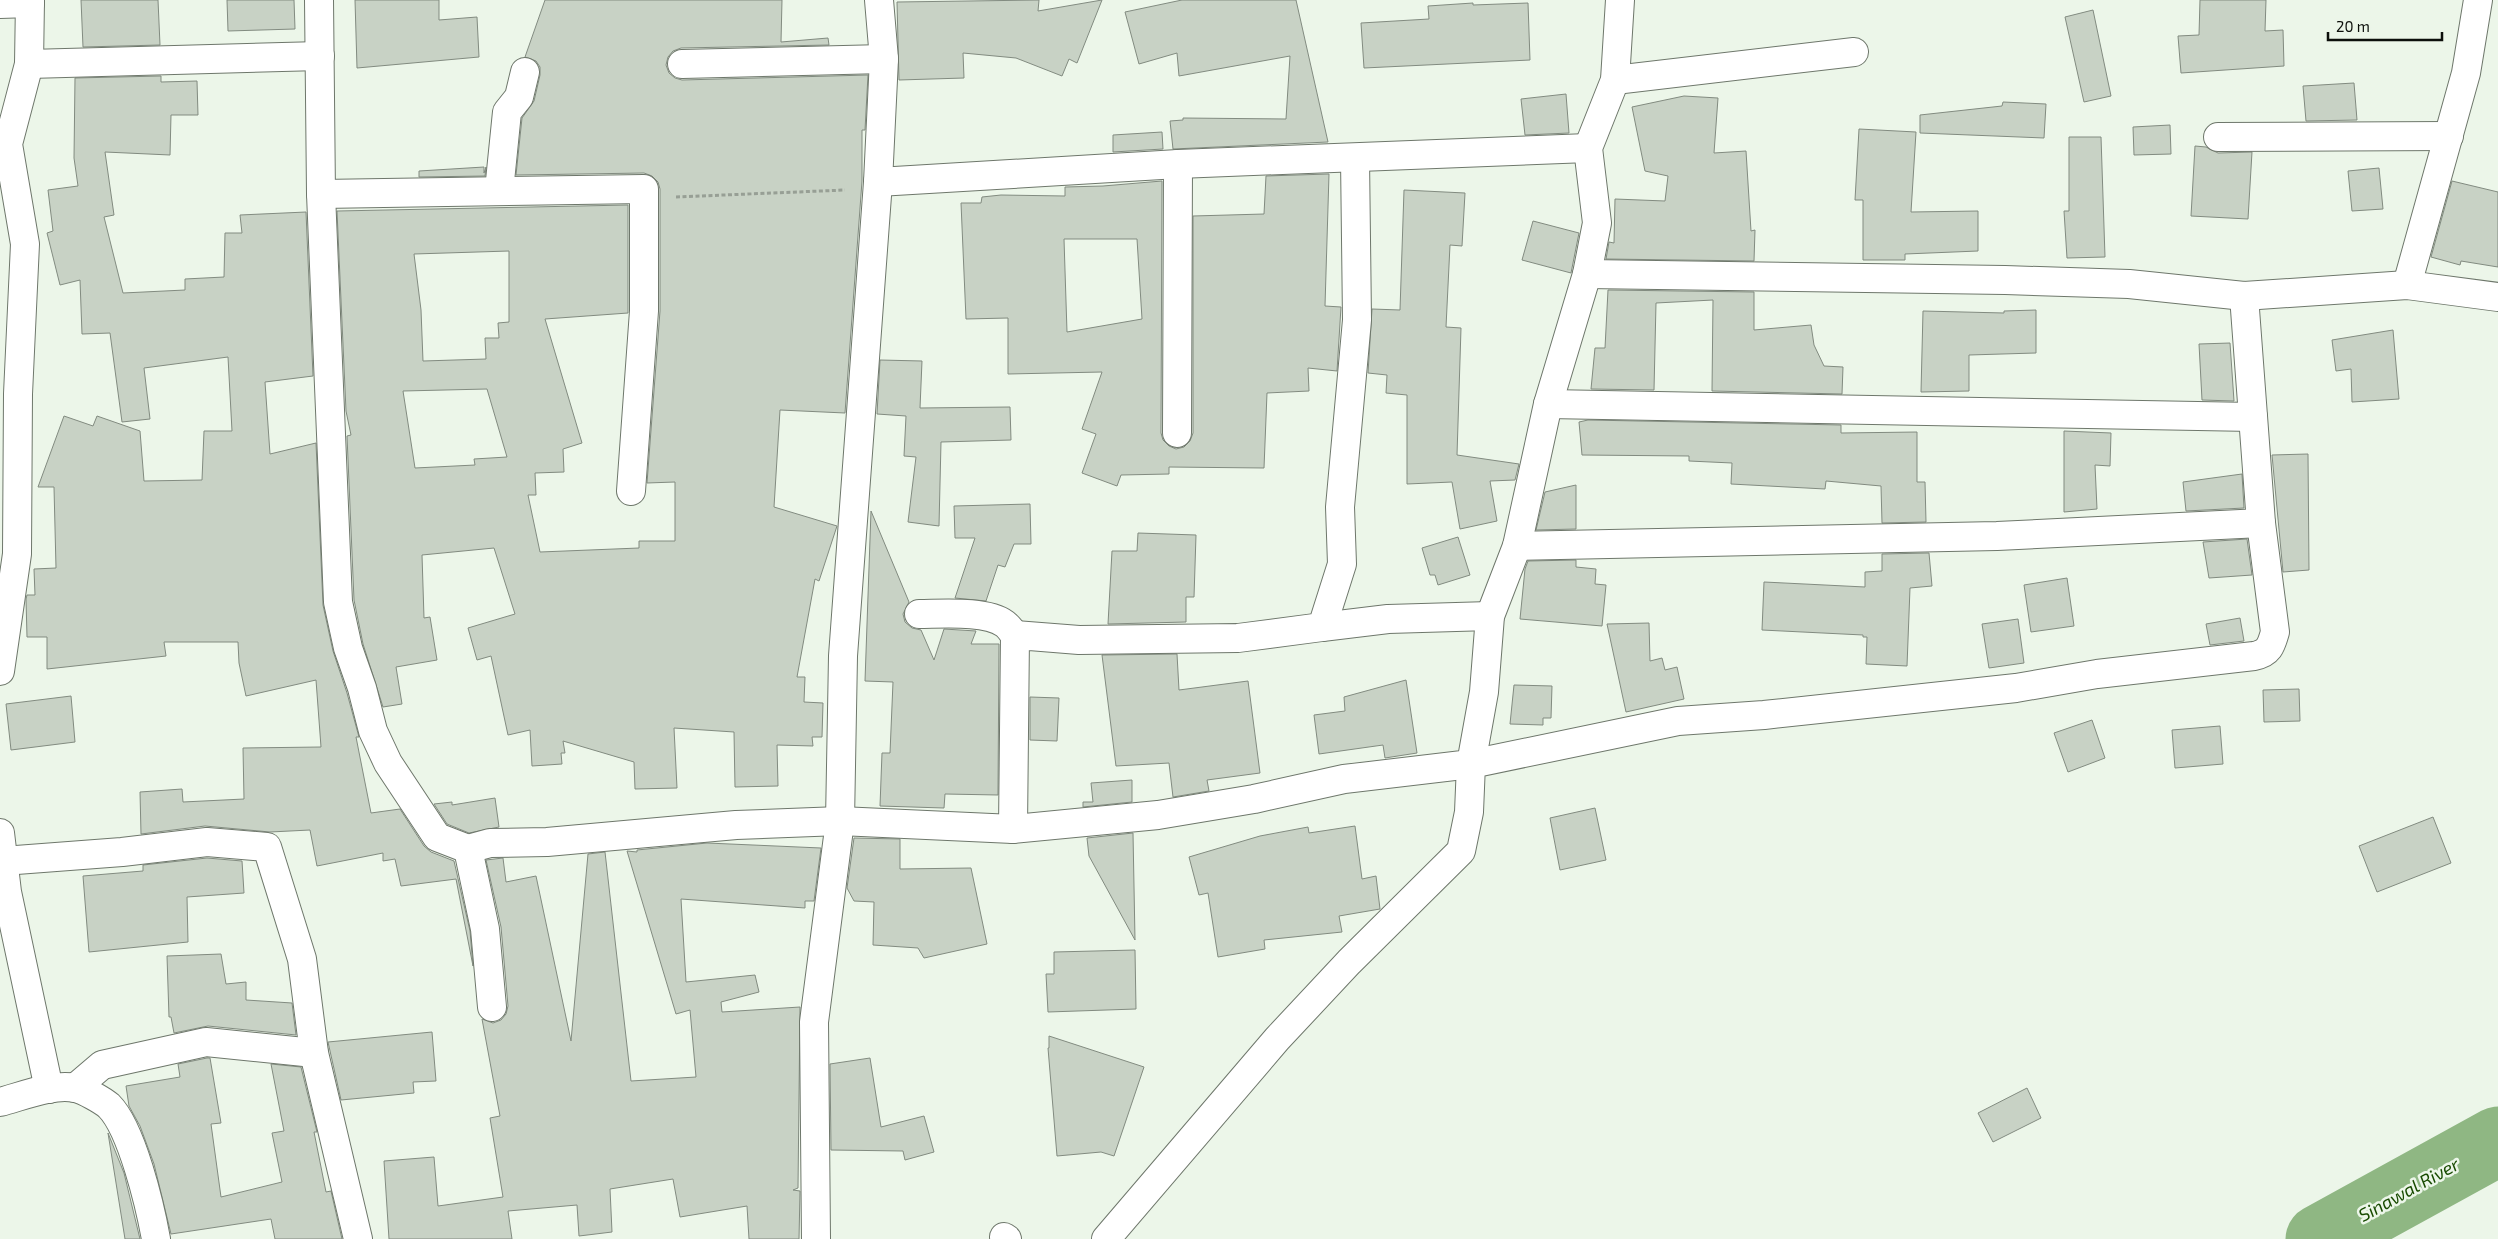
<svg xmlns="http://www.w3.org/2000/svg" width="2498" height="1239" font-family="'Exo 2',sans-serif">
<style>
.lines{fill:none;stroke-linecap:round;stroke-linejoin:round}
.river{stroke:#8fb783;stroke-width:69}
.building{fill:#c8d2c5;stroke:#828b80;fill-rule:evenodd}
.minor-casing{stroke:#6e776b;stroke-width:30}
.path{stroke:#979f95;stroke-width:3;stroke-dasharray:4 2.5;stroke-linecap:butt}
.minor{stroke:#fff;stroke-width:28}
.labels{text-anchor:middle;stroke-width:5;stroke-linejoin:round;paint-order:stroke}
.water-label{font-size:18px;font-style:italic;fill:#184b00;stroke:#ecf6e9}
</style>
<rect width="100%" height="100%" fill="#ecf6e9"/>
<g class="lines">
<path class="river" d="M2320,1239L2498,1141"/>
</g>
<g class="building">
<path d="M81,0H158L160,45L83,47Z"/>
<path d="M227,0H294L295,29L228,31Z"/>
<path d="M355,0H439V20L477,17L479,57L357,68Z"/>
<path d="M545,0H782L781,42L828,38L829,45L681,48L673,51L668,57L666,65L669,73L675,78L682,80L868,75L865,130H862V181L845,413L780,410L774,507L837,526L819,581L815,579L797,677H805L804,702L823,703L822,737H812L813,746L777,745L778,786L735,787L734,732L674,728L677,788L635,789L634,762L563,741L565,753H561L562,764L532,766L530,730L508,735L491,656L477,660L468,628L515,614L494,548L422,555L424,618L430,617L437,660L396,667L402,704L383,707L363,644L354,600L347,436L351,435L346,411L337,211L628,205V313L545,319L582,443L563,449L564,472L535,473L536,495H528L540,552L639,548V541H675V482L647,483L660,311V189L658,182L652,176L644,173L516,175L522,118L534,101L540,75V67L536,61L525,57ZM509,251V322L498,323L499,338H485L486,359L423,361L421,310L414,254ZM487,389L507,457L474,459L475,465L415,468L403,391Z"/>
<path d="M1039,0L1038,11L1102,0L1077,63L1069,59L1062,76L1016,58L963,53L964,78L899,80L897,2Z"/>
<path d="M1182,0H1296L1328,142L1173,149L1170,121L1183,120V118L1286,119L1290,56L1179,76L1177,53L1139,64L1125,12Z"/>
<path d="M2200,0H2266L2265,31L2283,30L2284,66L2181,73L2178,36L2199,35Z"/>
<path d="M1473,3V5L1528,3L1530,60L1364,68L1361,23L1429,19L1428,6Z"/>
<path d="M2093,10L2111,96L2084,102L2065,17Z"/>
<path d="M161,76V82L197,81L198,115H171L170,155L105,152L114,215L104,217L123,293L185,290V279L224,277L225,233H242L240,215L306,212L313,376L265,382L270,454L316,443L323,605L333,651L347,693L359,737H356L371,813L400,809L424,846L431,852L454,861L470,931L473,966L456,879L401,886L395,859L383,861V853L317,866L310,830L270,832L205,826L141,834L140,792L182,789L183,802L244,799L243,748L321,747L316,680L246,696L239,663L238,642H164L166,656L47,669V637H27L26,599L27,595H35L34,569L56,568L54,487H38L64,416L93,426L97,416L140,431L144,481L202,480L204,431H232L228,357L144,368L150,419L122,422L110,333L82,334L80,280L60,285L47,233L53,231L48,190L78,186L74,158L75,78Z"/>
<path d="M2354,83L2357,120L2306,121L2303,86Z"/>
<path d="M1566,94L1569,133L1525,135L1521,99Z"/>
<path d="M1684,96L1718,98L1714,153L1746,151L1751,231L1755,230L1754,261L1606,259L1609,242L1614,243L1615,199L1665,201L1668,176L1645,171L1632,107Z"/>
<path d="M2003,102L2046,104L2044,138L1920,133V115L2002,106Z"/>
<path d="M2170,125L2171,154L2134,155L2133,127Z"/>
<path d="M1859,129L1916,132L1911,212L1978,211V251L1905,254V260H1863V200H1855Z"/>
<path d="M1162,132L1163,149L1113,152V135Z"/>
<path d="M2069,137H2101L2105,257L2067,258L2064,211H2069Z"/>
<path d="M2195,146L2206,147L2218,153L2252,152L2248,219L2191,216Z"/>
<path d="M484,167V173L486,167L485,176L419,177V171Z"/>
<path d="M2379,168L2383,209L2352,211L2348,171Z"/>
<path d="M1329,174L1325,306L1341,307L1337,371L1308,368L1309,391L1267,393L1264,468L1169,467V474L1121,475L1117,486L1082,473L1096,434L1082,429L1102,372L1008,374V318L966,319L961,203H981L982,197L1001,195L1065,196V187L1103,186L1162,181L1161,433L1163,440L1169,446L1176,449L1184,447L1190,441L1193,433V216L1264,214L1266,176ZM1064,239H1137L1142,319L1067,332Z"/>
<path d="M2452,181L2498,192V267L2461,261L2460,265L2431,257Z"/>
<path d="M1404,190L1465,193L1462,246L1450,245L1446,327L1461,328L1457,455L1519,464L1515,480L1490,481L1497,521L1460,529L1452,482L1407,484V395L1386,393L1387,375L1368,373L1372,309L1400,310Z"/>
<path d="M1533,221L1579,233L1571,273L1522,260Z"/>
<path d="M1608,290L1754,292V330L1811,325L1814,345L1824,366L1843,367L1842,394L1712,391L1713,300L1656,303L1654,390L1591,389L1595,348H1605Z"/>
<path d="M2036,310V353L1969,355V391L1921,392L1923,311L2004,313V311Z"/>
<path d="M2393,330L2399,399L2352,402L2351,369L2336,371L2332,340Z"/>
<path d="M2230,343L2234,401L2202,400L2199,344Z"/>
<path d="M880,360L922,361L920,408L1010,407L1011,440L941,442L939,526L908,522L916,457L904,456L906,416L877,414Z"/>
<path d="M1588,420L1841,425V433L1917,432V482H1925L1926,522L1882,523L1881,486L1826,481L1825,489L1731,484L1732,463L1689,461V456L1582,455L1579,422Z"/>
<path d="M2064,431L2111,433L2110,466L2095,465L2097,509L2064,512Z"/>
<path d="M2308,454L2309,570L2283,572L2272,455Z"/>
<path d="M2242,474L2244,508L2186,511L2183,482Z"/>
<path d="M1576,485V529L1536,530L1545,492Z"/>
<path d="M1030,504L1031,544H1014L1005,567L998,565L986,601L955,598L975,538H955L954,506Z"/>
<path d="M871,511L909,602L903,614L905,622L912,628L921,630L934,660L944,629L976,631L971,644H999L998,795L945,794L944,808L880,806L882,753H890L893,682L865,681Z"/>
<path d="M1138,533L1196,535L1194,597H1186V622L1108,624L1112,551H1137Z"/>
<path d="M1458,537L1470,575L1438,585L1435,575H1430L1422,548Z"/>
<path d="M2247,539L2252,575L2209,578L2203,542Z"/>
<path d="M1929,553L1932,586L1910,588L1907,666L1866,664L1867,637H1863V635L1762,630L1764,582L1865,587V572L1882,571V554Z"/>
<path d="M1576,560V567L1596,569L1595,584L1606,585L1602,626L1520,619L1525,569L1528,561Z"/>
<path d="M2067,578L2074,626L2031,632L2024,585Z"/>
<path d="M2240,618L2244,641L2210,645L2206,624Z"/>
<path d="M2018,619L2024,663L1989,668L1982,624Z"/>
<path d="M1649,623L1650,661L1662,658L1665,670L1677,667L1684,699L1626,712L1607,624Z"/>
<path d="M1177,654L1179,690L1248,681L1260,773L1207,780L1209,791L1173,797L1169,763L1116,766L1102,655Z"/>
<path d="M1406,680L1417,753L1385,758L1383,745L1319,754L1314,715L1345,711L1344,697Z"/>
<path d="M1514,685L1552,686L1551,718H1543V725L1510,724Z"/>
<path d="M2299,689L2300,721L2264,722L2263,690Z"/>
<path d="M71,696L75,742L11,750L6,704Z"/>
<path d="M1030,697L1059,698L1057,741L1030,740Z"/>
<path d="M2092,720L2105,758L2068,772L2054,733Z"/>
<path d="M2220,726L2223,764L2175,768L2172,730Z"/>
<path d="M1132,780V802L1083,807V802H1093L1091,783Z"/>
<path d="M495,798L499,827L469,833L447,824L434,804L452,802V805Z"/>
<path d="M1595,808L1606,860L1560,870L1550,818Z"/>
<path d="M2433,817L2451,863L2377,892L2359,846Z"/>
<path d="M1355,826L1362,879L1376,876L1380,909L1339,916L1342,932L1264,940L1265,949L1218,957L1208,893L1199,895L1189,857L1260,836L1308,827L1309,833Z"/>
<path d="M1133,833L1135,940L1089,856L1087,838Z"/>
<path d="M854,838L900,839V869L971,868L987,944L924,958L918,948L873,945L874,902L854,901L847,888Z"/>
<path d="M707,843L821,848L814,901H805V908L681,899L686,982L755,975L759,992L721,1002L722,1012L800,1007L798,1188L793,1190L800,1191L799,1239H749L747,1206L680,1217L673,1179L610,1189L612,1232L579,1236L577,1205L508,1211L512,1239H389L384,1161L434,1157L438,1206L503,1197L490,1118L500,1116L482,1019L493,1023L501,1020L506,1014L508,1006L501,927L486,860L503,858L506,882L536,876L571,1041L588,854L605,852L631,1081L696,1077L690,1010L676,1014L627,851L637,852V850Z"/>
<path d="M207,858L242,861L244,893L187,897L188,942L89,952L83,876L143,871V865Z"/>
<path d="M1135,950L1136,1009L1048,1012L1046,974H1054V952Z"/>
<path d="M221,954L226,984L246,982V1000L292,1003L296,1035L208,1026L174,1033L171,1017H169L167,956Z"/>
<path d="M432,1032L436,1081L413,1082L414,1093L341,1100L328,1042Z"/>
<path d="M1049,1036L1144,1067L1114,1156L1101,1152L1057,1156L1048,1048H1049Z"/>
<path d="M207,1058H210L221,1123L211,1124L221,1197L282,1182L272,1133L284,1131L271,1064L301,1067L317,1132H314L326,1192L331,1191L342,1239H275L271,1219L171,1234L154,1164L140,1126L129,1106L126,1086L180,1077L178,1064Z"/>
<path d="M870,1058L881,1127L924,1116L934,1152L905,1160L903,1151L831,1150L830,1064Z"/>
<path d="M2027,1088L2041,1118L1993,1142L1978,1113Z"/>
<path d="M108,1133L124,1173L140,1239H125Z"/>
</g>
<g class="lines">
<defs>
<g id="minor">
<path d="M319,0L321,194L338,602L348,648L362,688L373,731L388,763L437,837L468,849L490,843L547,842L736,825L840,821L1013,829L1158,815L1254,799L1344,779L1471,764L1484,692L1490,616L1517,546L1548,404L1587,274L1597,223L1588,148L1615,80L1620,0"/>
<path d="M0,4L30,3"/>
<path d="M29,64L320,56"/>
<path d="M682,64L884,59"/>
<path d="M1615,80L1854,52"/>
<path d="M2218,137L2449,136"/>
<path d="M878,182L1178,164L1588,148"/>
<path d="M499,191L507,112L519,97L525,72"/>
<path d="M321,194L644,189V311L631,491"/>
<path d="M1587,274L2005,280L2129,284L2244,296L2407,285L2498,297"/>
<path d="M2407,285L2466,73L2478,0"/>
<path d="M1548,404L2253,417"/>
<path d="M1177,433L1178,164"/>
<path d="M1517,546L1997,536L2261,523"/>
<path d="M919,614C941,614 986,610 1005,624C1009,627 1012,632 1015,635"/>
<path d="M1322,627L1388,619L1490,616"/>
<path d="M0,671L17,554L18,394L25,244L8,144L29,64L30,0"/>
<path d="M1013,829L1015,635L1079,640L1238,638L1322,627L1342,564L1340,507L1357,320L1355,158"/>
<path d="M0,833L7,892L49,1089"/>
<path d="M468,849L485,929L492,1007"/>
<path d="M3,861L122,852L207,842L267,847L302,959L314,1053L358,1239"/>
<path d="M75,1088L102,1065L206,1042L314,1053"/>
<path d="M0,1102C20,1097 54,1083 75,1088C84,1090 102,1100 109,1106C132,1129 150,1206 156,1239"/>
<path d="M1004,1237L1007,1239"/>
<path d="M816,1239L814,1022L840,821L843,656L878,182L884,59L879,0"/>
<path d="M1106,1239L1277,1039L1349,962L1461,851L1469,812L1471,764L1678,721L1764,715L2016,688L2097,674L2254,656C2269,653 2271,646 2275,632L2261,523L2244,296"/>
</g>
</defs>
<use href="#minor" class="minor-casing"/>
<path class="path" d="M676,197L845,190"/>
<use href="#minor" class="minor"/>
</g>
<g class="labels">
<g class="water-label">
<text transform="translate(2409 1190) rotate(-29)" y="6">Sinawal River</text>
</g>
</g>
<path d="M2328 32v8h114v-8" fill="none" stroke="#0c0f0b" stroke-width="2.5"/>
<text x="2336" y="32" font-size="15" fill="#0c0f0b" stroke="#ecf6e9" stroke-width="4" paint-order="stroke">20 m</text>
</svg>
